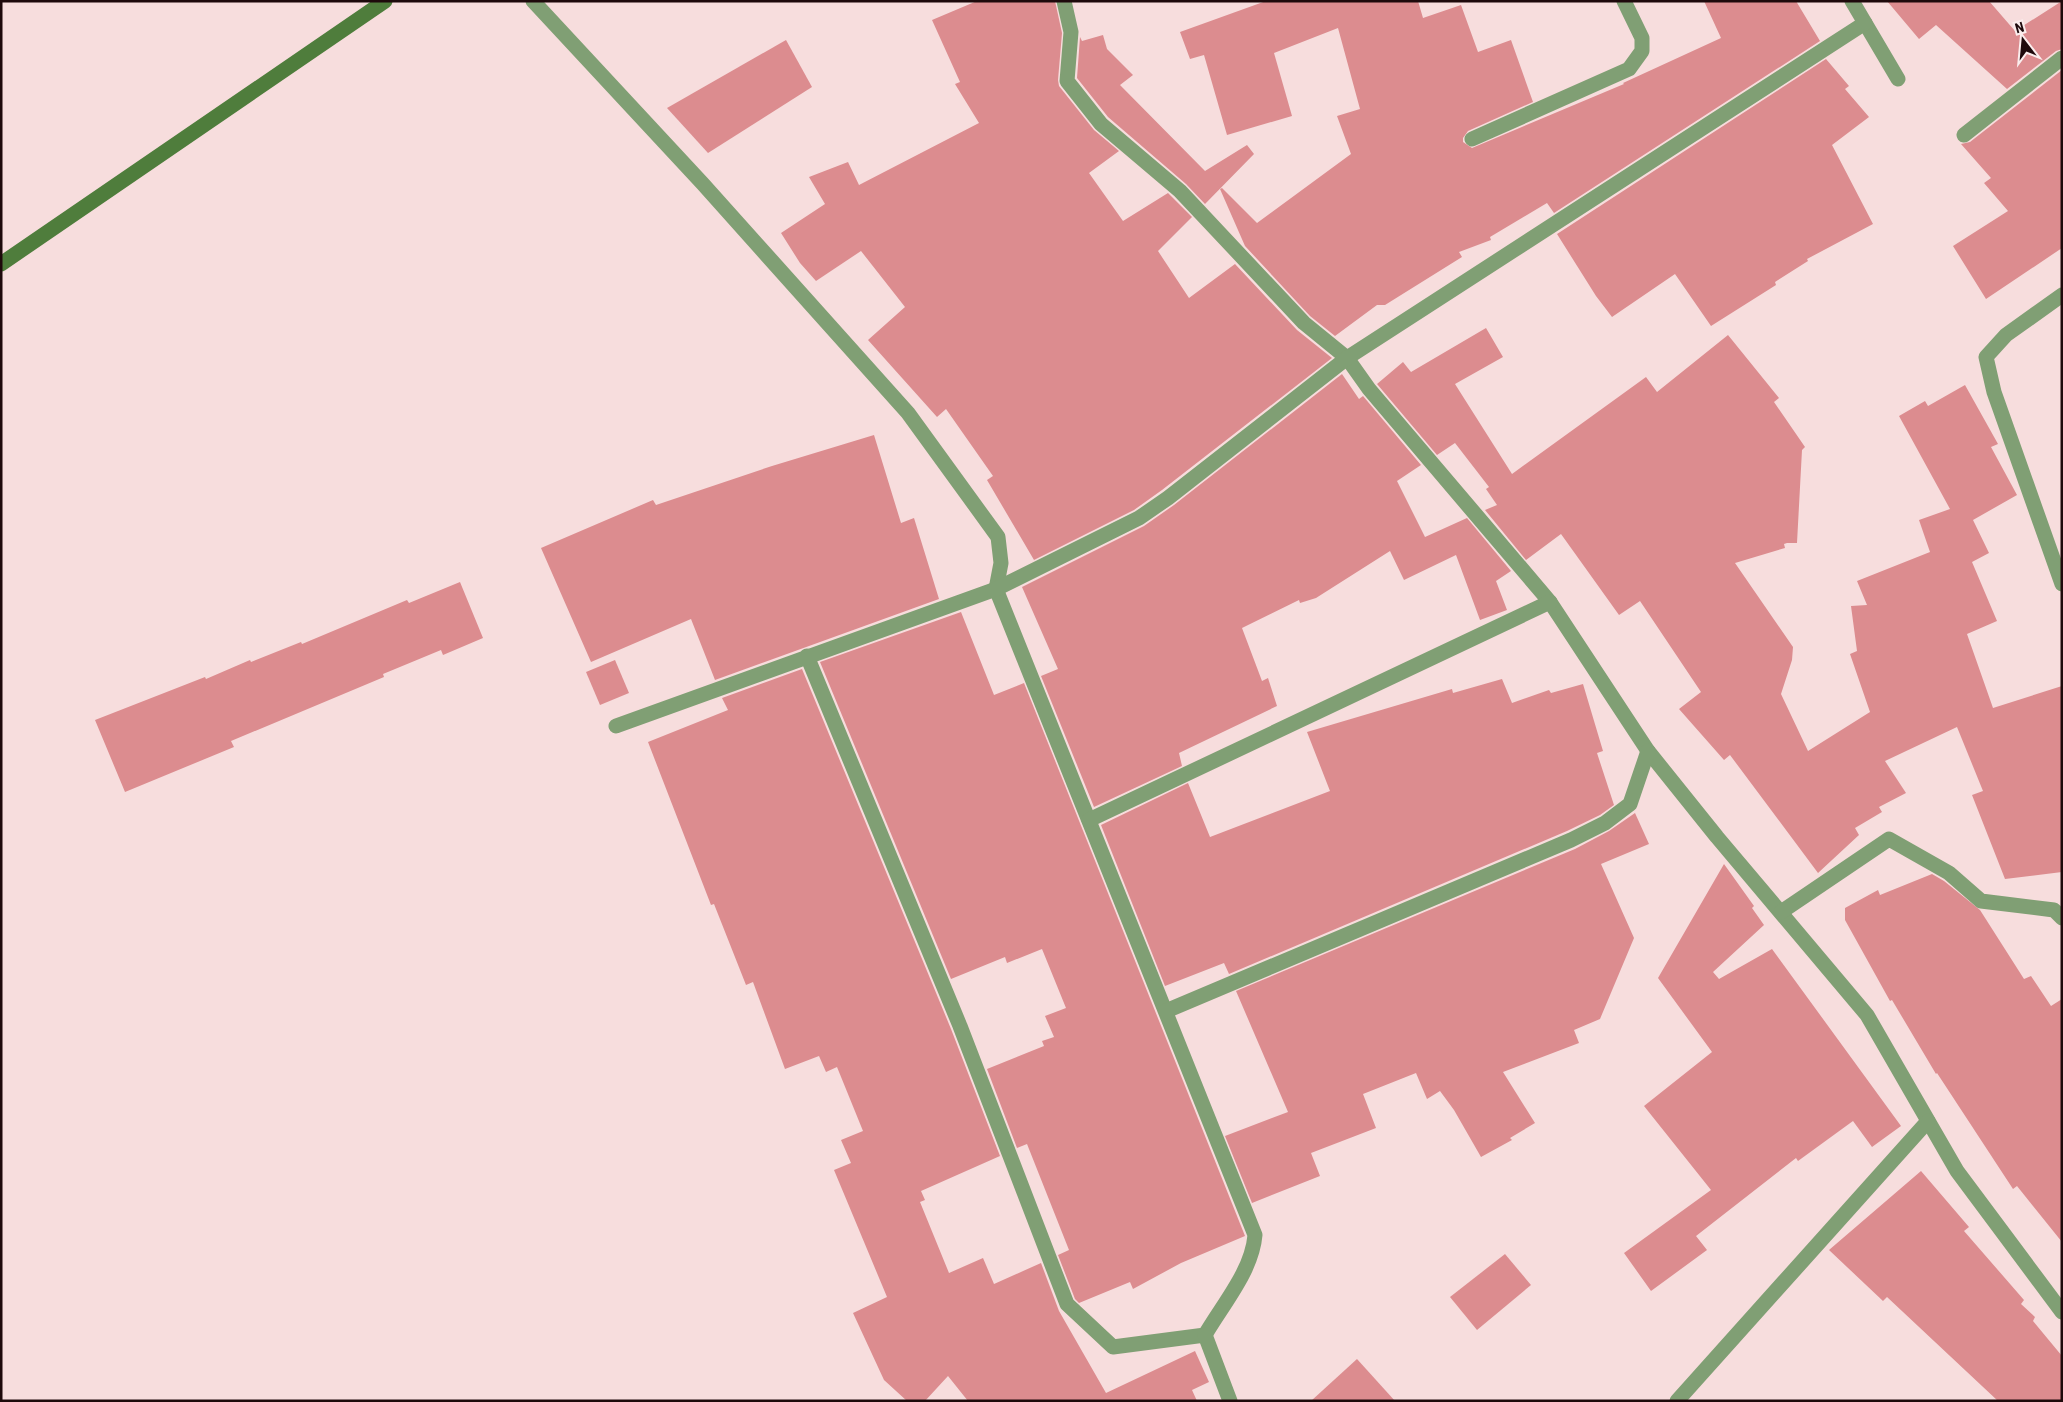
<svg xmlns="http://www.w3.org/2000/svg" width="2063" height="1402" font-family="'Roboto Condensed',sans-serif">
<style>
.building{fill:#dc8c8f}
.lines{fill:none;stroke-linecap:round;stroke-linejoin:round}
.street{stroke:#809f74;stroke-width:15}
.secondary{stroke:#4f7d3c;stroke-width:15}
</style>
<rect width="100%" height="100%" fill="#f7dddd"/>
<g class="building">
<path d="M977,1H1055L1062,33L1058,80L1059,86L1094,130L1119,151L1089,173L1123,221L1168,193L1192,217L1158,251L1189,298L1235,264L1297,330L1332,358L1162,490L1134,510L1034,560L987,480L993,476L946,409L937,417L868,340L905,307L861,251L816,281L800,263L781,233L825,204L809,177L848,162L859,185L979,123L955,84L960,82L932,20Z"/>
<path d="M1266,1H1418L1423,18L1461,5L1478,52L1511,40L1533,102L1468,131L1463,138V142L1472,148L1624,84L1623,83L1721,38L1704,1H1796L1820,41L1554,213L1547,203L1490,237L1491,240L1459,252L1462,257L1385,305H1377L1335,336L1310,316L1245,246L1220,189L1222,188L1257,223L1351,154L1337,116L1360,109L1338,28L1274,53L1292,116L1227,135L1204,55L1190,59L1180,32Z"/>
<path d="M1887,1H1989L2015,31L2062,1V49L2056,51L2007,89L1936,25L1919,39Z"/>
<path d="M1103,35L1107,49L1133,75L1120,85L1205,171L1247,145L1254,154L1205,204L1186,184L1108,117L1077,78L1080,37L1082,41Z"/>
<path d="M786,40L812,87L708,153L667,108Z"/>
<path d="M1826,59L1849,86L1845,89L1869,117L1832,145L1873,224L1807,259L1808,261L1775,282L1776,285L1711,326L1675,274L1612,317L1596,296L1557,234Z"/>
<path d="M2062,70V248L1986,299L1953,246L2008,211L1984,183L1991,178L1961,144L1970,142Z"/>
<path d="M1486,328L1503,357L1455,384L1512,474L1646,377L1657,392L1728,335L1779,398L1774,402L1805,447L1802,450L1797,543H1787L1784,544L1785,548L1735,563L1793,647L1792,660L1781,694L1808,751L1870,712L1850,654L1857,651L1851,606L1867,605L1857,581L1930,552L1919,520L1950,509L1899,416L1925,401L1928,406L1965,385L1998,444L1991,447L2017,495L1973,520L1989,553L1972,562L1997,621L1967,634L1993,708L2062,686V872L2005,879L1972,795L1983,791L1957,727L1885,761L1906,793L1879,807L1882,812L1855,828L1859,835L1818,873L1730,755L1724,760L1679,709L1701,692L1640,601L1619,615L1561,534L1526,560L1485,510L1497,505L1486,489L1489,487L1455,443L1437,455L1377,384L1403,362L1411,372Z"/>
<path d="M1342,374L1359,399L1363,396L1421,465L1397,481L1425,537L1467,518L1511,571L1496,581L1507,610L1480,620L1456,555L1404,580L1390,551L1316,598L1300,603L1299,600L1242,628L1262,681L1268,678L1277,706L1179,753L1182,766L1094,807L1041,676L1058,669L1022,587L1144,526L1174,505Z"/>
<path d="M874,435L901,523L914,518L939,599L715,680L691,619L591,662L541,548L653,500L656,505L772,466Z"/>
<path d="M460,582L483,638L443,655L441,650L383,674L384,677L231,741L234,747L125,792L95,720L205,677L206,679L250,660L251,662L301,642L302,644L407,600L409,603Z"/>
<path d="M961,612L994,695L1024,683L1245,1236L1181,1263L1133,1289L1130,1282L1079,1303L1075,1299L1058,1255L1069,1250L1027,1144L1017,1148L987,1069L1044,1046L1042,1041L1054,1037L1045,1016L1066,1008L1042,949L1007,963L1005,957L951,979L820,662Z"/>
<path d="M615,660L629,693L600,705L586,672Z"/>
<path d="M802,669L951,1029L1000,1156L921,1191L925,1200L920,1202L949,1273L983,1258L994,1284L1041,1263L1059,1311L1106,1393L1195,1351L1209,1382L1192,1390L1197,1401H968L948,1376L925,1401H907L884,1380L853,1313L887,1297L834,1170L851,1163L841,1140L863,1131L837,1067L826,1072L819,1056L785,1069L753,982L746,985L714,904L711,905L648,742L728,710L722,698Z"/>
<path d="M1502,679L1512,703L1549,690L1551,693L1583,684L1603,751L1597,753L1614,805L1600,815L1567,831L1229,974L1224,963L1165,986L1101,825L1188,783L1210,837L1330,791L1307,732L1452,689L1453,693Z"/>
<path d="M1635,813L1649,844L1601,864L1634,938L1600,1019L1574,1030L1579,1043L1503,1072L1535,1123L1510,1138L1512,1140L1481,1157L1454,1110L1440,1091L1427,1099L1416,1073L1363,1094L1376,1128L1311,1153L1320,1176L1252,1203L1225,1136L1288,1112L1236,991L1575,849L1609,831Z"/>
<path d="M1724,864L1754,906L1752,908L1764,925L1713,972L1719,979L1772,949L1901,1126L1872,1147L1853,1121L1798,1161L1796,1158L1696,1236L1707,1250L1651,1291L1624,1253L1711,1190L1644,1106L1712,1052L1658,978Z"/>
<path d="M1932,874L1944,881L1980,910L2024,979L2031,976L2051,1006L2062,999V1242L2017,1186L2013,1189L1937,1073L1936,1074L1892,1000L1890,1001L1845,920V908L1878,890L1880,895Z"/>
<path d="M1921,1171L1969,1227L1964,1231L2024,1300L2021,1304L2035,1317L2033,1321L2062,1356V1401H1998L1887,1297L1883,1301L1829,1250Z"/>
<path d="M1505,1254L1531,1285L1477,1330L1450,1297Z"/>
<path d="M1357,1359L1395,1401H1311Z"/>
</g>
<g class="lines">
<g class="street">
<path d="M533,1L703,184L908,413L998,537L1001,563L996,589L1255,1235C1252,1271 1223,1304 1205,1335"/>
<path d="M1064,1L1071,32L1067,81L1101,124L1180,191L1304,323L1347,358L1369,389L1550,602L1648,751L1717,837L1867,1015L1957,1171L2062,1312"/>
<path d="M1852,1L1898,79"/>
<path d="M1964,135L2062,58"/>
<path d="M1472,139L1629,69L1642,51V38L1624,1"/>
<path d="M2062,295L2006,335L1986,357L1994,392L2062,584"/>
<path d="M807,656L960,1026L1067,1304L1113,1347L1205,1335"/>
<path d="M616,726L996,589L1139,518L1168,498L1347,358L1865,23"/>
<path d="M1089,820L1550,602"/>
<path d="M1781,912L1889,839L1949,873L1981,901L2054,910L2062,918"/>
<path d="M1166,1011L1571,840L1605,823L1630,804L1648,751"/>
<path d="M1205,1335L1230,1401"/>
<path d="M1677,1401L1928,1121"/>
</g>
<path class="secondary" d="M1,264L385,1"/>
</g>
<rect width="2063" height="1402" fill="none" stroke="#1e090b" stroke-width="5"/>
<g transform="translate(2023 40) rotate(344)" stroke="#fbeded" stroke-width="4" paint-order="stroke">
<path d="M0-4L9 19L0 12L-9 19Z" fill="#1e090b"/>
<text y="-8" font-size="14" font-weight="bold" text-anchor="middle" fill="#1e090b">N</text>
</g>
</svg>
